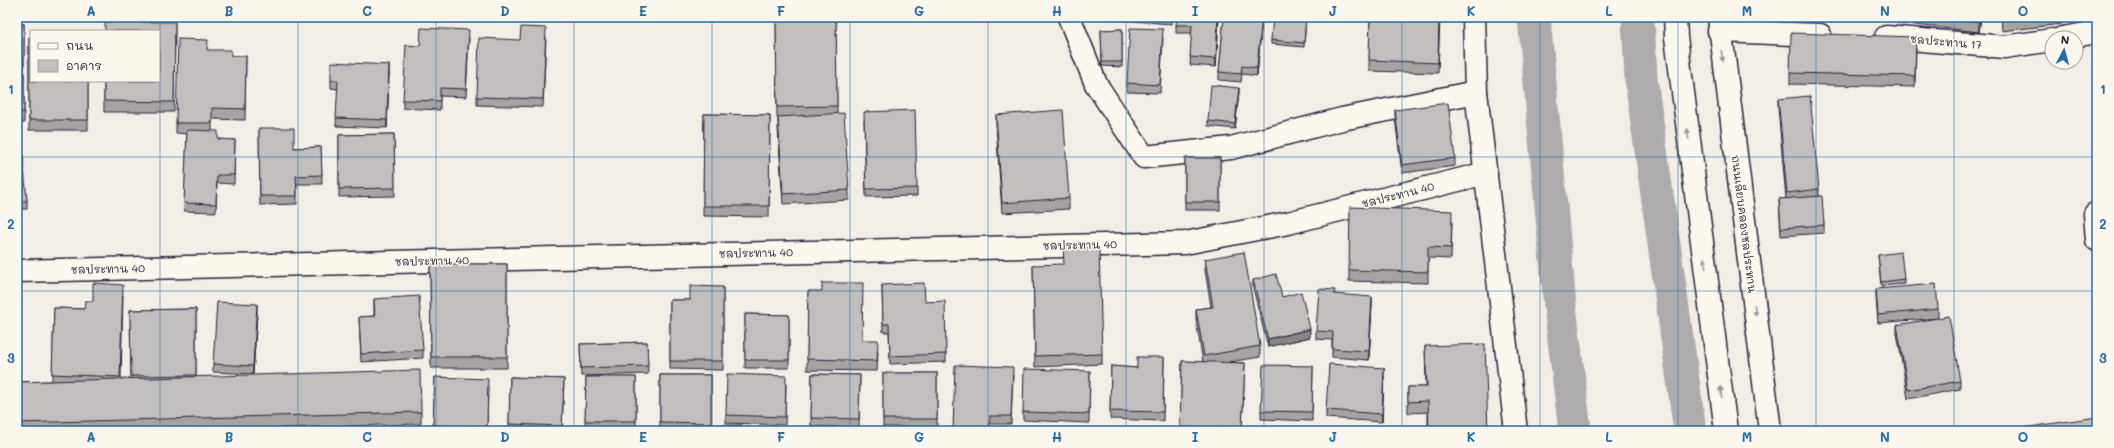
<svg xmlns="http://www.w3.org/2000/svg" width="2114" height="448" font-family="Mali,'Playpen Sans Thai',sans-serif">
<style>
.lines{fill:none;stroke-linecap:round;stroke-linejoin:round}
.canal{stroke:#aeabad;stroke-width:33}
.minor-casing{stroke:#22223b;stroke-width:25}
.minor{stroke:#fbf7ec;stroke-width:22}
.wall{fill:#a7a3a3;stroke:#22223b}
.shaded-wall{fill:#888585;stroke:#22223b}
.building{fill:#c2bebe;stroke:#22223b}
.oneway{fill:#99979c}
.grid{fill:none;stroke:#1f6fb2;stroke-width:1;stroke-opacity:0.55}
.labels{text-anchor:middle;stroke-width:3.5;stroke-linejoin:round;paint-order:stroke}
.street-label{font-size:11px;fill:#22223b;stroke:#fbf7ec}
.neatline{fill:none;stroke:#1f6fb2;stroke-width:1.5}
.grid-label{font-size:13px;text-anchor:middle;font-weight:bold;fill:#1f6fb2}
</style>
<rect width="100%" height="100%" fill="#f2eee5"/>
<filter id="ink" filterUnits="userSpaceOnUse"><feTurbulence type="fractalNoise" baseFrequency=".025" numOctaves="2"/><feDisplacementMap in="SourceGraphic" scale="8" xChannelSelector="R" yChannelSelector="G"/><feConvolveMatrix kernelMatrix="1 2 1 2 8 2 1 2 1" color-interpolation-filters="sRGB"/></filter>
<g filter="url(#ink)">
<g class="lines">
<g class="canal">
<path d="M1534,17L1560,306L1575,431"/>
<path d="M1638,17L1641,79L1690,431"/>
</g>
<defs>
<g id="minor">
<path d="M1069,17L1096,84L1144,157L1231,148L1342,119L1476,92"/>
<path d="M1474,17L1476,92L1516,431"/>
<path d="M1675,17L1676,37L1726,431"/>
<path d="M1719,17L1770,431"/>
<path d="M1719,31L1820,35"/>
<path d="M1886,37L2005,47L2052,40"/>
<path d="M2062,38L2097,32"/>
<path d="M2097,214H2095L2097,240"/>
<path d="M17,271L1185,243L1288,223L1486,173"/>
</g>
</defs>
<use href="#minor" class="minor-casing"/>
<use href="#minor" class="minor"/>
</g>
<g class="wall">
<path d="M776,17H836L837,114L849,190V200L783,204L778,128V118H777Z"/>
<path d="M1096,17H1171V24L1096,18Z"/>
<path d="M1219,17L1216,67L1190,65L1192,33H1176V25Z"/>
<path d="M1224,17H1262L1257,76L1242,74L1241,82L1219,80V72Z"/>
<path d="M1306,17L1304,47L1271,44V40Z"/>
<path d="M1370,17H1440L1438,73L1369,71Z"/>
<path d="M1897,17H1981L1979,32L1897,23Z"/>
<path d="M2001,17H2062V24L2002,31Z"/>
<path d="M175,22L174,112H104V81Z"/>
<rect x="17" y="24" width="7" height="99"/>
<path d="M1122,29V67L1102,66L1101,30Z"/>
<path d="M546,37L543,107L477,105V97L520,40Z"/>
<path d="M29,38L88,81V130H29Z"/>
<path d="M469,38L466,97L440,96V110L403,108V100L420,46Z"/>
<path d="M1163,38L1160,93L1127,92V83Z"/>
<path d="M1916,48L1915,87L1790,84V73Z"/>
<path d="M208,50L231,56H246L245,120L212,119V131L218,139L235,140L234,184L217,183L216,212L184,211L187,134L176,133V123Z"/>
<path d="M389,73L387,128L336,126L338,89L331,88V80Z"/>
<path d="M1239,92L1235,129L1208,126V121Z"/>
<path d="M1778,99L1819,189V197L1824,225V233L1781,236L1779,199H1786L1778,107Z"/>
<path d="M1395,110L1455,158V166L1402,173L1395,118Z"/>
<path d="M704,114L770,115L769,217L703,216Z"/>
<path d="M996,115L1069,198V209L1002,213L996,125Z"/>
<path d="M864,120L917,188V196L866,197Z"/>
<path d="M259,128L294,148L321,147L322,184H297V204L260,205Z"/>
<path d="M17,132L27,201V209H17Z"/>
<path d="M394,134L395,196L339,197V135Z"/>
<rect x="1185" y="158" width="35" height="52"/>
<path d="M1452,221L1451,259L1428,258V283L1349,281V270Z"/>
<path d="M1878,255L1904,279V284L1881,286Z"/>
<path d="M1205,259L1260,346V357L1229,362L1245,363L1242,431H1180L1182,361L1203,362L1196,320V309L1211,307L1205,270Z"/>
<path d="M430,264H507V368H431Z"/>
<path d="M1033,265L1102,354V364L1035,367Z"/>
<path d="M1253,280L1282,297L1310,337L1268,347L1253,288Z"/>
<path d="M882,285L925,302L946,354V362L890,364L889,332H883Z"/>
<path d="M723,287V370L670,369V300H690Z"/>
<path d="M1876,289L1938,309V318L1878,323L1876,297Z"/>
<path d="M808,291L862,340L878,351L877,371L807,370Z"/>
<path d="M1335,294L1372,305L1369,360L1332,357V340L1316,339V331Z"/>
<path d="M123,295L121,379L131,378L130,310L196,309V377L421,412V424L178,431H17V382L52,381L54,308L84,309L93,301Z"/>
<path d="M374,299L423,350V358L361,362L359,317L374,316Z"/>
<path d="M257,312L253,374L213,372V364Z"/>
<path d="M745,314L789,315V368H745Z"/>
<path d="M1897,325L1960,381V389L1908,399L1897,333Z"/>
<path d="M647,342L648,374L581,376L580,344Z"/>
<path d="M1425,346L1488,431H1428V412L1408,413V387H1426Z"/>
<path d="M1164,357L1163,421L1110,419L1111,366L1137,368Z"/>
<path d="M1313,366L1312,421L1261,419V411Z"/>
<path d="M1090,371L1089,423L1023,420V412Z"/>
<rect x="883" y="373" width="54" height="54"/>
<path d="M812,374L860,375L859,428L811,426Z"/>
<path d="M660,375H711V431L660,430Z"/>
<path d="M1013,375L1011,424H990L953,431Z"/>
<path d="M1384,376L1382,422L1326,418V410Z"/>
<path d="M435,377L488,388L487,431H433Z"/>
<path d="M510,377L564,379L562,431H509Z"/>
<path d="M586,377H636V430L585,429Z"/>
<path d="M786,384L785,425L726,423V415Z"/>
</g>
<g class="shaded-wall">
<path d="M1218,17H1219L1216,67V59Z"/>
<path d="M1262,17L1257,76V68Z"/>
<path d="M1979,17H1981L1979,32Z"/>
<path d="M389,65V73L387,128V120Z"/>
<path d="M1239,88V92L1235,129V124Z"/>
<path d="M1372,297V305L1369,360V351Z"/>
<path d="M257,304V312L253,374V366Z"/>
<path d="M1310,329V337L1268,347V339Z"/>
<path d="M1384,368V376L1382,422V414Z"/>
</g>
<g class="building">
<path d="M776,17H836L837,106L777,107Z"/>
<path d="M1177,17H1218L1216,59L1190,57L1192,25H1176Z"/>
<path d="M1224,17H1262L1257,68L1242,66L1241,74L1219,72Z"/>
<path d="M1273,17H1306L1304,43L1271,40Z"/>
<path d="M1370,17H1439L1438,63L1369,60Z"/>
<path d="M1936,17H1979V22Z"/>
<path d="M2002,17H2030L2002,20Z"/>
<path d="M105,22H175L174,102L104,101V81H159V31H105Z"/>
<rect x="17" y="24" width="7" height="88"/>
<path d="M521,27L546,28L543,99L477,97L479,38L520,40Z"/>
<path d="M421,28L469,30L466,89L440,88V101L403,100L406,45L420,46Z"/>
<path d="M1130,28L1163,29L1160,85L1127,83Z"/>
<path d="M1122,29V62H1102L1101,30Z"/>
<path d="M1791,33L1916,37L1915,76L1790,73Z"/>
<path d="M29,38H31V81H88V120H29Z"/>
<path d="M178,39L208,40L207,50H231V56H246L245,109L212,108V123H176Z"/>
<path d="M331,62L389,65L387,120L336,118L338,80H331Z"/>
<path d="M1211,85L1239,88L1235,124L1208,121Z"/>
<path d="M1810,96L1819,189L1787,193L1778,99Z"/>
<path d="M1448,103L1455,158L1402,165L1395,110Z"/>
<path d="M915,110L917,188L866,189L864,112Z"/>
<path d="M1063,110L1069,198L1002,203L996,115Z"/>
<path d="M844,113L849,190L783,194L778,117Z"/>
<path d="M704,114L770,115L769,206H703Z"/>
<path d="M259,128H294V148L321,147L322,175L296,176L297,196H260Z"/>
<path d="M187,130L218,131V139L235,140L234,175H217L216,204L184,203Z"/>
<path d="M17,132H21L27,201H17Z"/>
<path d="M394,134L395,188L339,189V135Z"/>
<rect x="1185" y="158" width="35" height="44"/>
<path d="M1822,196L1824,225L1781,228L1779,199Z"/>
<path d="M1350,207L1452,211L1451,248L1428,247V272L1349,270Z"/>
<path d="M1099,247L1102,354L1035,356L1033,265L1064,264L1063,248Z"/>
<path d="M1244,252L1260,346L1204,356L1196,309L1213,307L1205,259Z"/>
<path d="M1901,252L1904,279L1881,282L1878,255Z"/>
<path d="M430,264H507V357H431Z"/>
<path d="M1276,274L1282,297L1301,292L1310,329L1268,339L1253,280Z"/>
<path d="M93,283L123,285L120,377L52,374L54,308L84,309L85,301H93Z"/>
<path d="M822,283H863L862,340H878L877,361L807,359L808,291H822Z"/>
<path d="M924,283L925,302L945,301L946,354L890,356L889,324H883L882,285Z"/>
<path d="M1936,284L1938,309L1878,315L1876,289Z"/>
<path d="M690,286L723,287V361H670V300H690Z"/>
<path d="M1319,289L1335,290L1334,294L1372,297L1369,351L1332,349L1333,332L1316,331Z"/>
<path d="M419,296L423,350L361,354L359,317L375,316L374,299Z"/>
<path d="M217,302L257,304L253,366L213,364Z"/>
<path d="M196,309V375L131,376L130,310Z"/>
<path d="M745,314L789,315V360H745Z"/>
<path d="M1949,316L1960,381L1908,390L1897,325Z"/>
<path d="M647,342L648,366L581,368L580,344Z"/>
<path d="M1485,344L1488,431H1429L1428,401L1408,402V387H1427L1425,346Z"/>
<path d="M1137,357H1164L1163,412L1110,411L1111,366L1137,368Z"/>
<path d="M1182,361L1245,363L1242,429L1180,427Z"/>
<path d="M1329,364L1384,368L1382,414L1326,410Z"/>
<path d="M955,365L1013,367L1011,416H990L989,431H953Z"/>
<path d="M1263,365L1313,366L1312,412L1261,411Z"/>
<path d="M1024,369L1090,371L1089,414L1023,412Z"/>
<path d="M420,370L421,412L17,423V382Z"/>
<rect x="883" y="373" width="54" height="46"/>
<path d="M727,374L786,376L785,417L726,415Z"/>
<path d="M812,374L860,375L859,419L811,418Z"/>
<path d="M660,375H711V423L660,422Z"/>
<path d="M435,377L488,379L487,427L433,425Z"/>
<path d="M510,377L564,379L562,426L509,424Z"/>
<path d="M586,377H636V421H585Z"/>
<path d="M2097,417V431H2002Z"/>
<rect x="721" y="425" width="21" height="6"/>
</g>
<defs><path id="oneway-solid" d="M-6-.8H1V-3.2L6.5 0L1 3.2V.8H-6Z"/></defs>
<g class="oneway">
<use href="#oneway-solid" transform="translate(1722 56) rotate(83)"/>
<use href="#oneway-solid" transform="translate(1688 134) rotate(-97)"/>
<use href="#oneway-solid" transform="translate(1705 263) rotate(-97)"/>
<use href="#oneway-solid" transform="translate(1755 310) rotate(83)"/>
<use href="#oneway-solid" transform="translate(1721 392) rotate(-97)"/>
</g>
</g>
<path class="grid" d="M160,17V431M298,17V431M436,17V431M574,17V431M712,17V431M850,17V431M988,17V431M1126,17V431M1264,17V431M1402,17V431M1540,17V431M1678,17V431M1816,17V431M1954,17V431M17,157H2097M17,291H2097"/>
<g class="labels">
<g class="street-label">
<text transform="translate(1946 42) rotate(5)" y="4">ชลประทาน 17</text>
<text transform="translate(1398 195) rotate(-14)" y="4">ชลประทาน 40</text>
<text transform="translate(1744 224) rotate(83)" y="4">ถนนเลียบคลองชลประทาน</text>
<text transform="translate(1080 245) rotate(-1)" y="4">ชลประทาน 40</text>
<text transform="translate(756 253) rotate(-1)" y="4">ชลประทาน 40</text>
<text transform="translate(432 261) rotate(-1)" y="4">ชลประทาน 40</text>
<text transform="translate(108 269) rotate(-1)" y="4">ชลประทาน 40</text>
</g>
</g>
<rect width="2114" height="448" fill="none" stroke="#fbf7ec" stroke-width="44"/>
<rect x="30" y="30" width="130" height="52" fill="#fbf7ec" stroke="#a4a2a5"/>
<rect x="38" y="43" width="20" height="6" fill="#fbf7ec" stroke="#a4a2a5"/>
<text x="66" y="50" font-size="12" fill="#22223b">ถนน</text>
<rect x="38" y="60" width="20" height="12" fill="#c2bebe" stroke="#a4a2a5"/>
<text x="66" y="70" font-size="12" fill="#22223b">อาคาร</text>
<g transform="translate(2064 50) rotate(6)"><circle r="19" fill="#fbf7ec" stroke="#a4a2a5"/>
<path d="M0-3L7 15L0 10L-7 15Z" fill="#1f6fb2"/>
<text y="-6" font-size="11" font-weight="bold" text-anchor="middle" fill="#22223b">N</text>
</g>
<rect x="22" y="22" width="2070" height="404" class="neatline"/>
<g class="grid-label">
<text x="91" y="16">A</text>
<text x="229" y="16">B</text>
<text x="367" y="16">C</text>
<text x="505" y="16">D</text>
<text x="643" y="16">E</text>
<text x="781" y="16">F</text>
<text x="919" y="16">G</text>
<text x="1057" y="16">H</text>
<text x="1195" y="16">I</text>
<text x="1333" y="16">J</text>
<text x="1471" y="16">K</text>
<text x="1609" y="16">L</text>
<text x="1747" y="16">M</text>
<text x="1885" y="16">N</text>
<text x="2023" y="16">O</text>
<text x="11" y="94">1</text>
<text x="2103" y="94">1</text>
<text x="11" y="229">2</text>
<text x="2103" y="229">2</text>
<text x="11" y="363">3</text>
<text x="2103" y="363">3</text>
<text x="91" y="442">A</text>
<text x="229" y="442">B</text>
<text x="367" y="442">C</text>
<text x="505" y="442">D</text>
<text x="643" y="442">E</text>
<text x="781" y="442">F</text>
<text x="919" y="442">G</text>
<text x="1057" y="442">H</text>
<text x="1195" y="442">I</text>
<text x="1333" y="442">J</text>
<text x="1471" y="442">K</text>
<text x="1609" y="442">L</text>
<text x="1747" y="442">M</text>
<text x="1885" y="442">N</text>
<text x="2023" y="442">O</text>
</g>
</svg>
